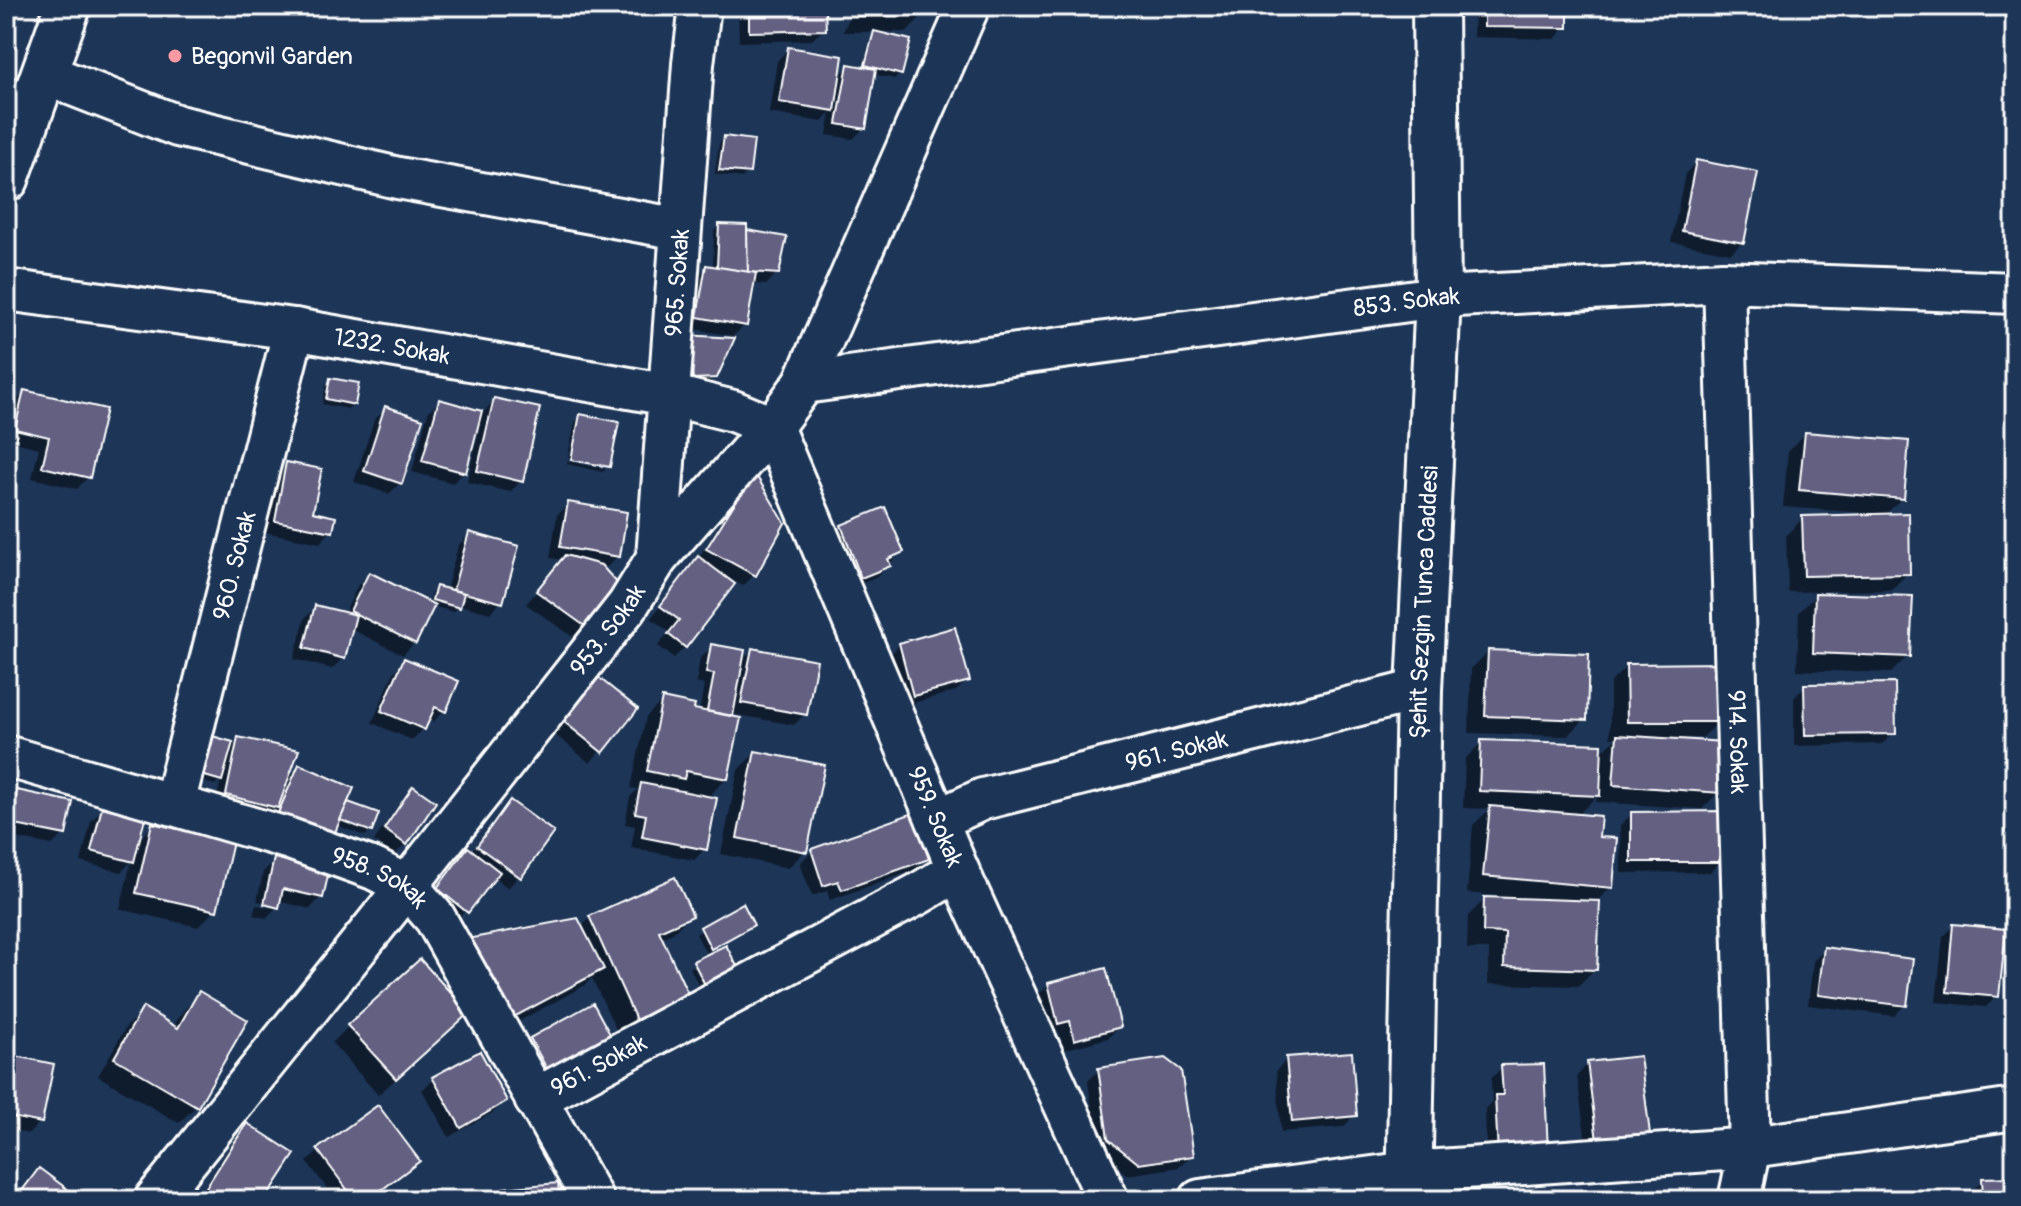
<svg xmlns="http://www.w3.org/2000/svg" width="2021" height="1206" font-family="Pangolin,sans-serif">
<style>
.shadow{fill:#0007}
.building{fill:#636182;stroke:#fff;stroke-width:2}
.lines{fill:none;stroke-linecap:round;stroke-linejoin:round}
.street-casing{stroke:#fff;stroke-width:46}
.secondary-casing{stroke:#fff;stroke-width:50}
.street{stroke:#1d3557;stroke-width:40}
.secondary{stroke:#1d3557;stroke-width:44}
.poi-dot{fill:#ff9aa2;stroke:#1d3557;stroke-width:3}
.labels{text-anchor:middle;stroke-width:8;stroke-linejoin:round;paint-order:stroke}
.poi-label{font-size:24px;fill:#fff;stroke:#1d3557;text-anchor:start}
.street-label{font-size:24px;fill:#fff;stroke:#1d3557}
</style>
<rect width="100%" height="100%" fill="#1d3557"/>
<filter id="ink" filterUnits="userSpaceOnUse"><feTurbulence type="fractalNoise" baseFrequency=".0125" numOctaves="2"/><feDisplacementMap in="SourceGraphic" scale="16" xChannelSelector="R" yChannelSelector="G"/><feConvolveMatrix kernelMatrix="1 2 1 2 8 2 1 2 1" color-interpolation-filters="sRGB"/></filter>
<g filter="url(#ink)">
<g class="shadow">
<path d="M738,6H823L824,29L812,40L739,42Z"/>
<path d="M854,6H928L924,14L906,32H843Z"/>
<path d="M1474,6H1566V27L1555,39L1473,37Z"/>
<path d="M875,34L900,74L895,79L873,74L864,128L853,139L827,135L831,112L822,122L769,113L777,61L788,49L838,77L849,66L862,68L870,38L861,75L864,76L875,37H872Z"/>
<path d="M724,138L748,172L742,178L715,174L719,143Z"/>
<path d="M1696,162L1743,242L1731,253L1671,242L1685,174Z"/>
<path d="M720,226L745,232L777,273L766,285L752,284L745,325L733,336L687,328L696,278L707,267L713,268L714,231Z"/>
<path d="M674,348L715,377L703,389H682Z"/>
<path d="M331,380L353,404L348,409L322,404L326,385Z"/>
<path d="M25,392L88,477L77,489L32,478L39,448L6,440L14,403Z"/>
<path d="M494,400L521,481L510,492L467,482L479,429L476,428L464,472L453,483L412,472L428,412L439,401L483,413Z"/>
<path d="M386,409L400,483L389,494L354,482L374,420Z"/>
<path d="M581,416L608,466L607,467V465L568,457L575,422Z"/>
<path d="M1805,434L1902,498L1884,516L1908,573L1891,590L1788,592L1786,535L1803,518L1865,516V513L1783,507L1788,451Z"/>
<path d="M567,461L606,469L603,472L567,464Z"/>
<path d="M287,464L311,514L331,531L320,543L264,532L276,475Z"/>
<path d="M744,486L755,574L743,586L724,575L685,647L674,658L658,646L669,632L651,618L699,557Z"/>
<path d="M568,504L618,556L607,567L598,566L584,626L573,637L526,604L564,560L550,558L557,515Z"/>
<path d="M842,527L901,552L877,577L850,588L830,538Z"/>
<path d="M469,534L501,602L490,613L459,605L453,612L432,606L414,643L403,655L351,629L343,658L332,669L294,659L305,618L316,607L344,614L358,585L369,574L429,604L431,593L437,588L446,590L458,546Z"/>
<path d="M1817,594L1908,656L1891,673L1797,670L1799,612Z"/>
<path d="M900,644L968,680L956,691L902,706L889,656Z"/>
<path d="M712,647L741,661L752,650L805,714L794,725L732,714L728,718L727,778L707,798L705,849L694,860L631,848L635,826L625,824L630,797L638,789L631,788L646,717L663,700L699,712L704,685L696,683L700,658Z"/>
<path d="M1488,652L1585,719L1568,736L1469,733L1471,669Z"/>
<path d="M405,661L444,711L433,722L427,720L423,729L412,740L372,723L394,672Z"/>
<path d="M1627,666L1720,721L1702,738H1678V741L1719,792L1702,809L1596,802L1597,796L1577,816L1597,839L1611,887L1598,900L1595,969L1578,986L1488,984L1489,949H1467L1468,916L1485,899L1509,900V897L1467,893L1473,825L1490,809L1463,808L1465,759L1482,742L1599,755L1616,738H1610V683Z"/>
<path d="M1805,686L1894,733L1882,744L1794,746V698Z"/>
<path d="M587,691L635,709L590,763L553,733Z"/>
<path d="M239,739L286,780L299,767L342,811L370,831L365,836L336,825H268L275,808L265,818L215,806L221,779L215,785L187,777L229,750Z"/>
<path d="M755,753L805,851L788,868L721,854L738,770Z"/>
<path d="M413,789L406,844L394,855L374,841L402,800Z"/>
<path d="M17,792L64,834L52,845L6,836V864V804Z"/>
<path d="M510,802L519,876L508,888L494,877L455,922L427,900L457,861L468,850L471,852L499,814Z"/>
<path d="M102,810L138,841L153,825L215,910L198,927L120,909L131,862L121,872L81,862L91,821Z"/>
<path d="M1632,814L1721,861L1710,872L1621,873L1620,825Z"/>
<path d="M911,816L926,859L915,870L830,900L827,891L812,896L800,863L812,851Z"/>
<path d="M275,860L321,897L310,909L278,901L277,907L266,918L253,915L256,905L272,908V904L257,901L263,872Z"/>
<path d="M674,879L690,916L673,933L661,938L687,995L619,1036L592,978L584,986L497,1033L468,941L580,928L590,918Z"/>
<path d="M742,906L752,925L706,953L696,934Z"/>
<path d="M1954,926L1997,996L1986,1007L1936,1002L1943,937Z"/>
<path d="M725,947L703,994L690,968Z"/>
<path d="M1825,950L1905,1005L1894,1016L1808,1005L1813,961Z"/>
<path d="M1049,984L1119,1027L1108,1038L1063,1050L1059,1031L1047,1034L1037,996Z"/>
<path d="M200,994L245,1021L196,1106L179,1123L98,1076L126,1027L143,1010L173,1027L183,1011Z"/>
<path d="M592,1006L608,1036L536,1081L520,1051L531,1040Z"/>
<path d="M349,1026L450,1030L378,1095L332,1043Z"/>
<path d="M6,1056L40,1122L29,1134L6,1129Z"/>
<path d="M1638,1058L1588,1159L1577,1076L1588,1064Z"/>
<path d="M1287,1059L1355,1115L1343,1127L1281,1132L1276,1071Z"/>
<path d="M1542,1066L1487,1165L1485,1109L1492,1101L1491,1079L1502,1067Z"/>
<path d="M1099,1070L1192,1155L1180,1167L1127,1175L1097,1150L1088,1081Z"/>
<path d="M434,1079L505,1101L494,1112L449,1137L422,1090Z"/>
<path d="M247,1126L263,1200H196L236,1137Z"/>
<path d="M319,1151L417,1161L369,1200H336L307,1162Z"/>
<path d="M2015,1179V1200H1972V1191L1983,1180Z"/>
<path d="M504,1190L558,1200H495Z"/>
</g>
<g class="building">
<path d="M749,6H825L826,30L749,32Z"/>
<path d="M862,6H930L926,15L858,16Z"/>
<path d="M1484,6H1568V28L1484,27Z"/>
<path d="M874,31L911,40L902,75L865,65Z"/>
<path d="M788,47L843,56L835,111L779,102Z"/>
<path d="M848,64L876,69L866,129L837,124Z"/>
<path d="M724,136L754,140L750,173L719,170Z"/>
<path d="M1696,160L1758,172L1744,243L1682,231Z"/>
<path d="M719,224L747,225L748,272L717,267Z"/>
<path d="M747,230L787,237L779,274L748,272Z"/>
<path d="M706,265L756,273L747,326L697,317Z"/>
<path d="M684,335L735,338L717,378L693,379Z"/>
<path d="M330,378L359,383L355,405L326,399Z"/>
<path d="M24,390L106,409L90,478L42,467L49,437L15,429Z"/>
<path d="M494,398L540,408L523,482L477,471Z"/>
<path d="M439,399L482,411L466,473L422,461Z"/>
<path d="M385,406L423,419L402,484L364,471Z"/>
<path d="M580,414L619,422L610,467L571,460Z"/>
<path d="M1805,432L1909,441L1904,499L1799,490Z"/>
<path d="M286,462L322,469L313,512L336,517L333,532L275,521Z"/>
<path d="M754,472L785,523L756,576L706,549Z"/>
<path d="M568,502L627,512L620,557L560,547Z"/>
<path d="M885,507L904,552L888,559L891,566L861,578L841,525Z"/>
<path d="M1909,513L1910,574L1804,576L1802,516Z"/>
<path d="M469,532L519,546L503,603L453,590Z"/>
<path d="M565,555L601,565L620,586L586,627L536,591Z"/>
<path d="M698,556L735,584L686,648L668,634L679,620L660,606Z"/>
<path d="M369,572L435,605L416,644L350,611Z"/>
<path d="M436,586L464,593L460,608L432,600Z"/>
<path d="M1815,593L1913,596L1910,657L1813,653Z"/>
<path d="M315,605L356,615L345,659L304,648Z"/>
<path d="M955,627L970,681L913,696L899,643Z"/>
<path d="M711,644L745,650L733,716L707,711L714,674L706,673Z"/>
<path d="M752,648L817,660L807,715L741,703Z"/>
<path d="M1488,650L1589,654L1587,720L1485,716Z"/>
<path d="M404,658L459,681L446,712L435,707L425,730L381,711Z"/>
<path d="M1722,663V722H1627L1626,664Z"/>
<path d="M598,677L638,709L603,753L563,721Z"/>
<path d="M1895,683L1896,734L1805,735L1804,684Z"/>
<path d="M662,698L695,705L694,709L741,718L728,779L686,771L684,779L647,771Z"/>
<path d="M202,733L233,742L222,781L191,772Z"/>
<path d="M1617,735L1724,742L1721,793L1613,785Z"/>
<path d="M238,737L299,750L278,808L226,795Z"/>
<path d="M1481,740L1602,744L1600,796L1479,791Z"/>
<path d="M755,751L825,765L807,852L737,838Z"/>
<path d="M299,764L354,788L333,837L278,813Z"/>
<path d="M641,783L717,798L707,850L642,837L646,815L635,813Z"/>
<path d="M413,786L436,802L407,845L384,829Z"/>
<path d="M17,790L73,802L66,835L10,824Z"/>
<path d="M510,800L554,832L521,878L477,846Z"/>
<path d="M348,802L379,813L372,832L340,820Z"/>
<path d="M1490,806L1601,816L1599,837L1617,838L1613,888L1483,876Z"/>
<path d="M102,807L145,818L134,862L91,851Z"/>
<path d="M1723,811V862H1631V812Z"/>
<path d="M913,813L929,859L842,890L838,881L823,886L811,849Z"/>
<path d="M152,823L233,842L217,911L136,893Z"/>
<path d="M468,847L500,872L468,913L437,888Z"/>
<path d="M274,858L329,871L323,898L283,889L279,908L264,904Z"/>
<path d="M675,877L693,916L659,931L689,996L636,1020L589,916Z"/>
<path d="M1484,897L1600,901L1597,970L1504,967L1505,933L1483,932Z"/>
<path d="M743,903L754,925L711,949L700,927Z"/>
<path d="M578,918L604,969L514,1017L467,939Z"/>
<path d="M1953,924L2006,929L1999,997L1947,992Z"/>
<path d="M726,945L741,974L708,991L693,961Z"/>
<path d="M1824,947L1913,959L1907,1006L1818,995Z"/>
<path d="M420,959L469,1013L396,1079L347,1025Z"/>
<path d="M1106,968L1121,1027L1074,1040L1070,1021L1058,1024L1048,983Z"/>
<path d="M199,991L248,1020L198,1107L114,1058L143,1007L178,1028Z"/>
<path d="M593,1003L611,1036L548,1071L530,1038Z"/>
<path d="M480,1051L507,1101L461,1128L432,1077Z"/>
<path d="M1352,1052L1357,1116L1292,1122L1286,1057Z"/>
<path d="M6,1054L54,1064L42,1123L6,1116Z"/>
<path d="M1640,1056L1651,1142L1598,1149L1587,1062Z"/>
<path d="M1165,1058L1181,1070L1194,1156L1139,1164L1108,1139L1098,1068Z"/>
<path d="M1544,1064L1548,1152L1498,1155L1495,1095H1503L1501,1065Z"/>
<path d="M378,1105L420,1161L368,1200H355L317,1149Z"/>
<path d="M247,1123L295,1154L265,1200H198Z"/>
<path d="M39,1168L82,1200H15Z"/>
<path d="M2015,1177V1200H1983L1982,1178Z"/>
<path d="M558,1183L560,1200H504L503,1188Z"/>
</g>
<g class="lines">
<defs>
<g id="street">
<path d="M45,74L178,126L398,178L680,229"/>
<path id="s1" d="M1724,282L1750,1147L1739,1200"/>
<path id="s2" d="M6,290L294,329L669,395L733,411L772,427L958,870L1108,1200"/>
<path id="s3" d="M804,383L1438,297L1724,282L2015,293"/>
<path id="s4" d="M657,558L693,64L700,6"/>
<path id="s5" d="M6,756L287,838L374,869L407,886L435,918L593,1200"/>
<path id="s6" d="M174,804L294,329"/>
<path id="s7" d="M937,820L983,799L1419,690"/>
<path id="s8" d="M535,1099L918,894L958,870"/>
<path id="s9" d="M155,1200L407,886L628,605L657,558L772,427L804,383L969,6"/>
<path d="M1200,1200L1410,1172L1738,1149L2015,1109"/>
</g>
<g id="secondary">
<path d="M6,179L68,6"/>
<path id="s10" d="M1409,1200L1419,690L1438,297L1435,6"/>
</g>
</defs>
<use href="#street" class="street-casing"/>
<use href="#secondary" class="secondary-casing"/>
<use href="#street" class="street"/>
<use href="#secondary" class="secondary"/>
</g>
</g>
<circle class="poi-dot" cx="175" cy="56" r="8"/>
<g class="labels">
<g class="poi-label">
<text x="191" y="64">Begonvil Garden</text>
</g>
<g class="street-label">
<text dy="8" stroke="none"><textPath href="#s4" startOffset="276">965. Sokak</textPath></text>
<text dy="8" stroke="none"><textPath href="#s3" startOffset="608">853. Sokak</textPath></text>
<text dy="8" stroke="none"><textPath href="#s2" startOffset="390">1232. Sokak</textPath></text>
<text dy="8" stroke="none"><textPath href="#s6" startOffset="246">960. Sokak</textPath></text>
<text dy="8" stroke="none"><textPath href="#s10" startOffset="598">Şehit Sezgin Tunca Caddesi</textPath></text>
<text dy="8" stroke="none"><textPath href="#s9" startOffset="728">953. Sokak</textPath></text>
<text dy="8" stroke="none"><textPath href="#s1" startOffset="460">914. Sokak</textPath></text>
<text dy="8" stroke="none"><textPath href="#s7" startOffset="250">961. Sokak</textPath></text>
<text dy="8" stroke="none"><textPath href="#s2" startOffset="1202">959. Sokak</textPath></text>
<text dy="8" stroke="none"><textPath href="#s5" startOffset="394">958. Sokak</textPath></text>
<text dy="8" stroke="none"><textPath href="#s8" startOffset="72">961. Sokak</textPath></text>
</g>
</g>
<rect width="2021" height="1206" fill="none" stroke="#1d3557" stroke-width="32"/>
<rect x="16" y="16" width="1989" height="1174" fill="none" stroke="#fff" stroke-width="3" filter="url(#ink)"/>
</svg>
